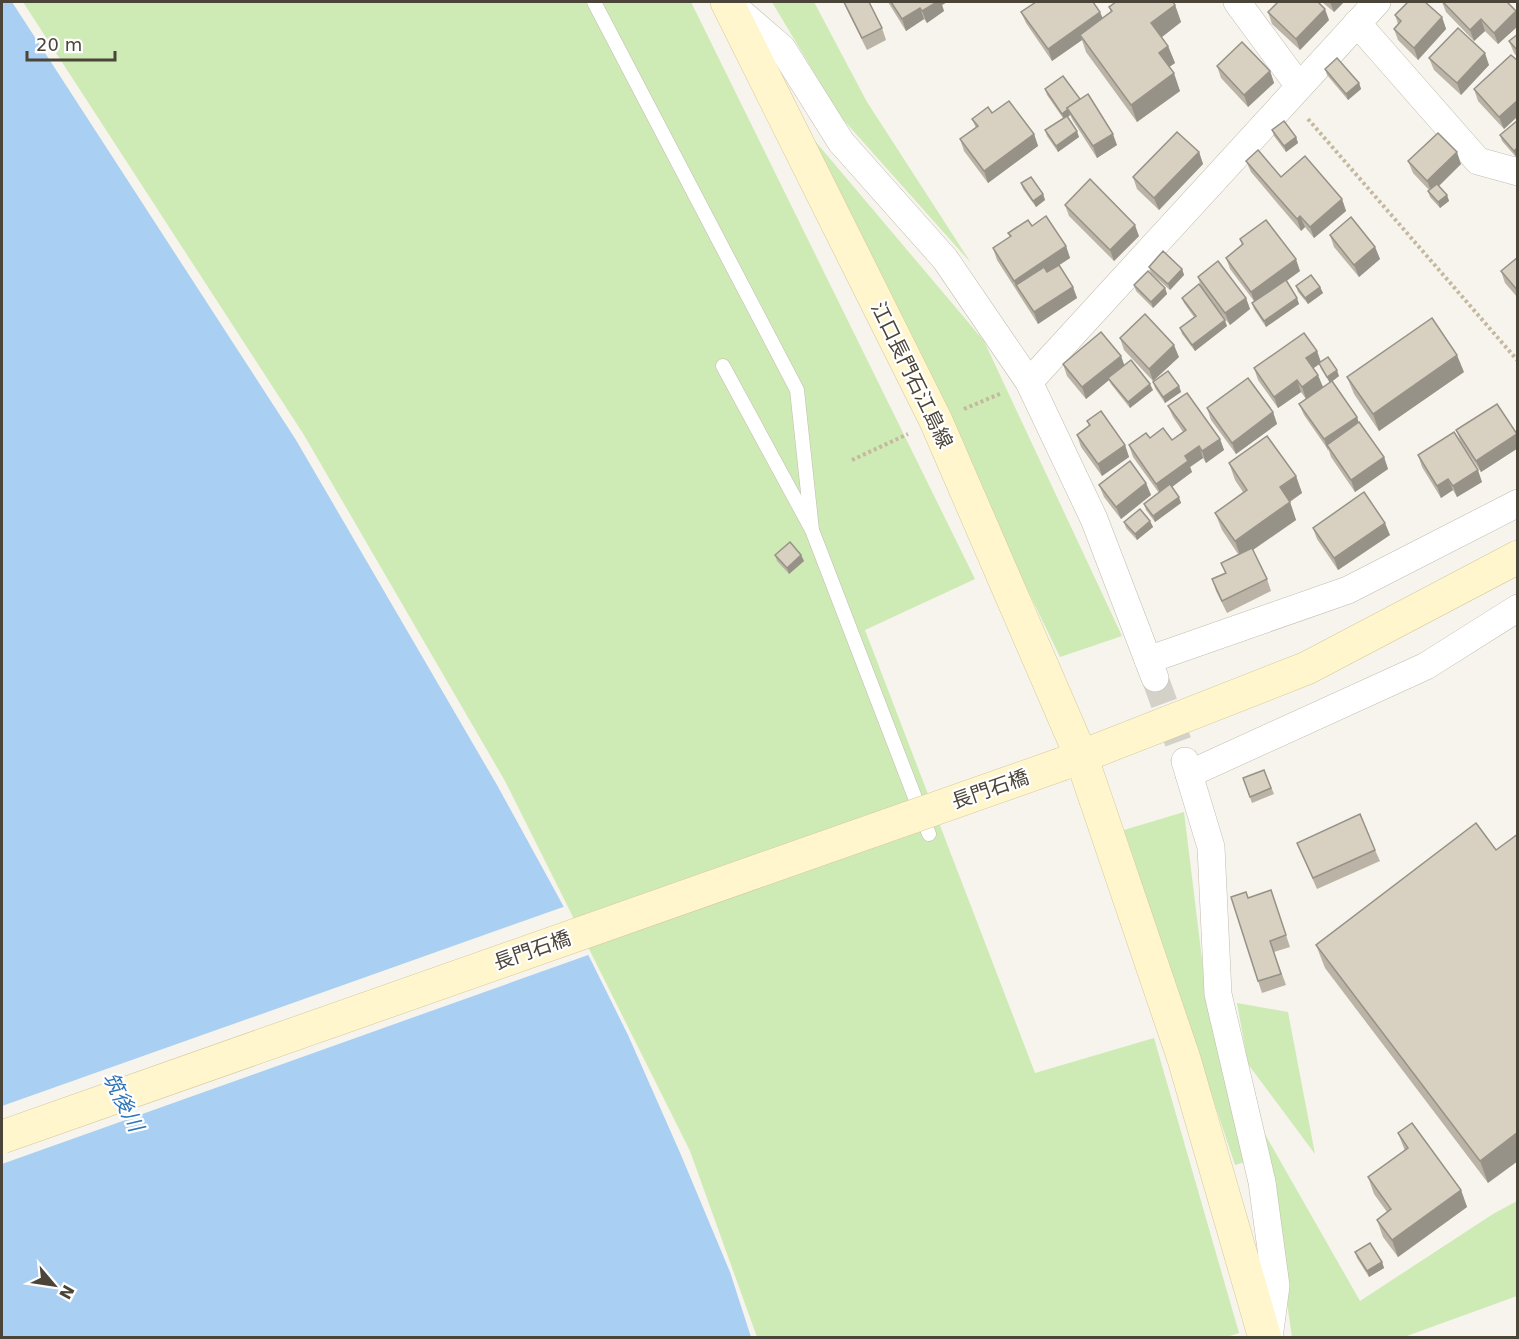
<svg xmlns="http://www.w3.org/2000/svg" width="1519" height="1339" font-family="'DejaVu Sans','Noto Sans JP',sans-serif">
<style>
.green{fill:#ceeab5}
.water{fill:#a9cff2}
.pier{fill:#f6f4ec}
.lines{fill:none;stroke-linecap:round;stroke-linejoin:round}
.street-tunnel{stroke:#d4d1c8;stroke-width:27;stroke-dasharray:27 14;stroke-linecap:butt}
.lane-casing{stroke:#c2bcae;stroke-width:15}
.street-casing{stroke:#c2bcae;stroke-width:28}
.secondary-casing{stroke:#d6ca9b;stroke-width:34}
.path{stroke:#c4b99f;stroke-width:4;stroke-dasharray:3 3;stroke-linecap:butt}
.lane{stroke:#fff;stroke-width:14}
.street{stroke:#fff;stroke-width:27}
.secondary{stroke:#fff6cd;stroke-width:33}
.secondary-bridge-casing{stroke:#d6ca9b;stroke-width:34;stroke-linecap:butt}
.secondary-bridge{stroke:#fff6cd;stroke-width:33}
.wall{fill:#bab3a6}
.shaded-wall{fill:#979287}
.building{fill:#d8d0c1;stroke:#979287;stroke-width:1.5}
.labels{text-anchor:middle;stroke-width:4.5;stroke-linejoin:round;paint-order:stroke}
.street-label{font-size:20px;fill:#4b4539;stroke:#fff}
.water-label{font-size:21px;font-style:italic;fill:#3076b9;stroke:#fff}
</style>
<rect width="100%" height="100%" fill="#f6f4ec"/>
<g class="green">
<path d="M23,2H691L975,579L865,630L1035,1073L1154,1038L1239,1333L1223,1338L757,1337L690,1151L505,781L304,435Z"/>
<path d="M772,2H814L867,102L971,263L840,116Z"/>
<path d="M804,128L984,341L1122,636L1060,657Z"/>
<path d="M1184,812L1206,992L1248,1161L1235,1165L1124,830Z"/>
<path d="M1237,1003L1288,1012L1315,1154L1248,1064Z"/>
<path d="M1262,1129L1360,1301L1493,1214L1517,1201V1296L1404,1337H1292Z"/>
</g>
<path class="water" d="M2,2H12L296,440L497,785L571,920L628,1035L681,1155L730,1272L751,1337L2,1338Z"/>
<path class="pier" d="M566,906L591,954L2,1164V1106Z"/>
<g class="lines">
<path class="street-tunnel" d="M1155,678L1185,761"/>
<defs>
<g id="lane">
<path d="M594,2L797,390L812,530"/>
<path d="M723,366L812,530L929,834"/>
</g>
<g id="street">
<path d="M1237,2L1299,86"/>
<path d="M731,4L782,48L841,142L945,259L1029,382L1094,519L1155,678"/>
<path d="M1357,23L1478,161L1518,172"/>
<path d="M1029,382L1377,2"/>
<path d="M1148,660L1348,590L1518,503"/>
<path d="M1185,761L1211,847L1218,994L1262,1182L1276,1286L1269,1338"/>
<path d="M1189,774L1426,666L1518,608"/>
</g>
<g id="secondary">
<path d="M727,2L936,421L1081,756L1184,1059L1265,1338"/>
<path d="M1062,764L1307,668L1518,557"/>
</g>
</defs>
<use href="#lane" class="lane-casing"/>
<use href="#street" class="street-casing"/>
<use href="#secondary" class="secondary-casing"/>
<g class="path">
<path d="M1308,119L1518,361"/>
<path d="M964,409L1002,393"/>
<path d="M852,460L908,434"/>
</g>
<use href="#lane" class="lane"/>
<use href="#street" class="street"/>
<use href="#secondary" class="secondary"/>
<defs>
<path id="secondary-bridge" d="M2,1137L1062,764"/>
</defs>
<use href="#secondary-bridge" class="secondary-bridge-casing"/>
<use href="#secondary-bridge" class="secondary-bridge"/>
</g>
<g class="wall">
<path d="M843,2H869L882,28L886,40L867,50Z"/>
<path d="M888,2H947L942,5L944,11L927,23L924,19L906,31Z"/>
<path d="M1322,2H1344L1334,12Z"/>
<path d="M1442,2H1507L1516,11L1518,15V26L1498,44L1485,31L1474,41L1446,12Z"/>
<path d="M1175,5L1181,22L1162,37L1168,46L1175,63L1169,67L1180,91L1137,122L1086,52L1082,40L1052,61L1026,23L1021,12L1103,18L1111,12L1109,7Z"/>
<path d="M1268,12L1329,20L1300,50L1272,24Z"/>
<path d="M1395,15L1442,17L1446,29L1418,60L1398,40L1394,29L1398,24Z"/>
<path d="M1518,34V58L1514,53L1509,41Z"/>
<path d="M1429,58L1489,65L1461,95L1434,70Z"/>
<path d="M1518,61V116L1504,129L1478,101L1474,89Z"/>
<path d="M1217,66L1270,71L1274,83L1248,107L1221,78Z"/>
<path d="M1325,69L1359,83L1361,89L1348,100L1327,75Z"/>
<path d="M1045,89L1080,99L1117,145L1097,158L1072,119L1070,115L1068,117L1079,137L1058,152L1047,136L1045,130L1063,118L1047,95Z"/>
<path d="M992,113L1034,134L1038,146L988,183L964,151L960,139L976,128L972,119Z"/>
<path d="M1518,120V155L1516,157L1502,141L1500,135Z"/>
<path d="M1272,130L1296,137L1298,143L1286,152L1274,136Z"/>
<path d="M1199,152L1203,164L1159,210L1137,189L1133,177Z"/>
<path d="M1246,161L1281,177L1342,199L1346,211L1314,238L1305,227L1301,231L1251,172Z"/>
<path d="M1408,161L1461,164L1438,186L1447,195L1449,201L1440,208L1430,197L1428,191L1429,190L1413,173Z"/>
<path d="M1021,183L1043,194L1045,200L1036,207L1023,189Z"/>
<path d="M1065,205L1139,236L1114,261L1069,216Z"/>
<path d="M1032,226L1066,246L1070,258L1059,265L1073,287L1077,298L1038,324L997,260L993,248L1010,237L1008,233Z"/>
<path d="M1330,235L1375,247L1380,259L1359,277L1334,247Z"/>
<path d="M1240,239L1300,271L1286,281L1299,304L1266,327L1254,309L1252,303L1254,301L1230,269L1226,258L1242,245Z"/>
<path d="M1518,257V298L1505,283L1501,271Z"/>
<path d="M1149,267L1182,269L1184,275L1170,290L1151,273Z"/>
<path d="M1198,277L1246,298L1250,309L1230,325L1210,300L1227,326L1195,351L1182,334L1180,328L1194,317L1184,303L1182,298L1201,287Z"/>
<path d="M1134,285L1165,288L1167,294L1153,308L1136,291Z"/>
<path d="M1296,286L1320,287L1323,293L1308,304L1298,292Z"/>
<path d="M1120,338L1179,357L1153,381L1124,350Z"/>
<path d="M1317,351L1321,362L1339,376L1330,383L1321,369L1319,364L1313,368L1323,387L1306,399L1301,392L1278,408L1258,380L1254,368Z"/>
<path d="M1121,356L1124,365L1153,390L1130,408L1111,384L1109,380L1086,399L1067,376L1063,364Z"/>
<path d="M1464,372L1379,431L1354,394L1347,377Z"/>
<path d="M1153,382L1179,386L1181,392L1165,403L1155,388Z"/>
<path d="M1299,404L1357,417L1358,422L1384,457L1388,469L1355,492L1331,457L1329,451L1304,415Z"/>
<path d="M1168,406L1220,439L1224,450L1206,463L1203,458L1190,467L1192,472L1172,487L1181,503L1155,522L1146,510L1144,504L1159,493L1133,457L1129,445L1150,438L1172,440L1183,432L1173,417Z"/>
<path d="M1207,408L1273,412L1277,424L1236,454L1211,420Z"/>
<path d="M1087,421L1125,445L1129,457L1102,476L1081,447L1077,435L1089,426Z"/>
<path d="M1456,430L1517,434L1518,448L1481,472L1461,442Z"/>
<path d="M1418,455L1482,482L1457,497L1453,490L1441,498L1422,467Z"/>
<path d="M1229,463L1296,476L1302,493L1290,502L1296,520L1253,550L1267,579L1271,591L1227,613L1216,591L1212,579L1225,573L1221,563L1238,554L1222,530L1215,513L1243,492L1235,480Z"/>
<path d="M1146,483L1151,495L1121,519L1104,497L1099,485Z"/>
<path d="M1150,521L1153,527L1137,540L1126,528L1124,522Z"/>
<path d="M1313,528L1390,535L1338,570L1317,539Z"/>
<path d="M775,555H801L804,561L789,574L777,561Z"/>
<path d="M1264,770L1274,794L1252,803L1243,778Z"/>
<path d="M1297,843L1375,850L1380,861L1317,889Z"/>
<path d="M1496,850L1488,1183L1325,968L1316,945Z"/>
<path d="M1271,890L1290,947L1274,952L1286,985L1262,993L1258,981L1248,898Z"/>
<path d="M1398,1133L1461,1190L1467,1207L1398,1257L1383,1237L1377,1220L1387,1212L1374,1194L1368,1177L1405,1151Z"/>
<path d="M1355,1252L1382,1262L1384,1268L1369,1277L1357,1258Z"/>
</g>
<g class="shaded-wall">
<path d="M937,2H947L942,5L944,11L927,23L922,11Z"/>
<path d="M1330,2H1344L1334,12Z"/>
<path d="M1175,5L1181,22L1158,40L1151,23Z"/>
<path d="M920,8L924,19L906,31L902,19Z"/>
<path d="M1325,9L1329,20L1300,50L1296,39Z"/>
<path d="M1516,11L1518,15V26L1498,44L1494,33Z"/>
<path d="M1100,12L1105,23L1080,35L1082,40L1052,61L1048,49Z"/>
<path d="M1442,17L1446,29L1418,60L1414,48Z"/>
<path d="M1481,19L1485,31L1474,41L1470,30Z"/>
<path d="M1168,46L1175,63L1165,70L1159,53Z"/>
<path d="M1485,53L1489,65L1461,95L1457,83Z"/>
<path d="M1270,71L1274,83L1248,107L1244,95Z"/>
<path d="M1174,73L1180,91L1137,122L1131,105Z"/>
<path d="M1359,83L1361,89L1348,100L1346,94Z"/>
<path d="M1518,100V116L1504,129L1499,117Z"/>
<path d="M1068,109L1070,115L1064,120L1062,114Z"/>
<path d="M1077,131L1079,137L1058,152L1056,146Z"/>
<path d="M1034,134L1038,146L988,183L984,171Z"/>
<path d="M1113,134L1117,145L1097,158L1093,146Z"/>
<path d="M1296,137L1298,143L1286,152L1284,146Z"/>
<path d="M1518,147V155L1516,157L1514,151Z"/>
<path d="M1199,152L1203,164L1159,210L1154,198Z"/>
<path d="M1457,152L1461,164L1432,193L1427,181Z"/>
<path d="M1043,194L1045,200L1036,207L1033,201Z"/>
<path d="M1447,195L1449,201L1440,208L1438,202Z"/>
<path d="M1342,199L1346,211L1314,238L1310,227Z"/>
<path d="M1300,216L1305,227L1301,231L1297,219Z"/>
<path d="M1135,225L1139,236L1114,261L1110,250Z"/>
<path d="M1066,246L1070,258L1020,291L1016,285L1019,292L1014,281Z"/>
<path d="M1375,247L1380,259L1359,277L1354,265Z"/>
<path d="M1296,259L1300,271L1255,304L1251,292Z"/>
<path d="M1182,269L1184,275L1170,290L1168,284Z"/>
<path d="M1073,287L1077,298L1038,324L1034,312Z"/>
<path d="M1320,287L1323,293L1308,304L1305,298Z"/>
<path d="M1165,288L1167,294L1153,308L1151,302Z"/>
<path d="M1246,298L1250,309L1230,325L1225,313Z"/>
<path d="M1297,298L1299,304L1266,327L1264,321Z"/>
<path d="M1225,320L1227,326L1195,351L1192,345Z"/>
<path d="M1174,345L1179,357L1153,381L1149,369Z"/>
<path d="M1317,351L1321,363L1311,370L1306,358Z"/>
<path d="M1457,355L1464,372L1379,431L1373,414Z"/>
<path d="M1121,356L1125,367L1108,378L1109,380L1086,399L1082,387Z"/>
<path d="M1337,370L1339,376L1330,383L1327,377Z"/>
<path d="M1318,375L1323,387L1306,399L1302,387Z"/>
<path d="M1297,380L1301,392L1278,408L1274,397Z"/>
<path d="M1150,384L1153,390L1130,408L1128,402Z"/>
<path d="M1179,386L1181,392L1165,403L1163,397Z"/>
<path d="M1273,412L1277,424L1236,454L1232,443Z"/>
<path d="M1357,417L1361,429L1327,445L1328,451L1324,439Z"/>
<path d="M1517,434L1518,448L1481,472L1476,461Z"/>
<path d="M1220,439L1224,450L1206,463L1202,451Z"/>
<path d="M1125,445L1129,457L1102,476L1098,464Z"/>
<path d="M1199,446L1203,458L1190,467L1192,472L1161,495L1156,484L1185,456Z"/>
<path d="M1384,457L1388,469L1355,492L1351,480Z"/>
<path d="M1478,470L1482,482L1457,497L1453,486Z"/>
<path d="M1296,476L1302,493L1286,504L1280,487Z"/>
<path d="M1448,479L1453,490L1441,498L1437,486Z"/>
<path d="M1146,483L1151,495L1121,519L1116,507Z"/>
<path d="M1179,497L1181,503L1155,522L1153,516Z"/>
<path d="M1290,502L1296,520L1241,558L1235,541Z"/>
<path d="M1150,521L1153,527L1137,540L1135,534Z"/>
<path d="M1385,523L1390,535L1338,570L1334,558Z"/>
<path d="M801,555L804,561L789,574L787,568Z"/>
<path d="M1518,1132V1161L1488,1183L1480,1161Z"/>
<path d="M1461,1190L1467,1207L1398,1257L1392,1240Z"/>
<path d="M1382,1262L1384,1268L1369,1277L1367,1271Z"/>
</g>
<g class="building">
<path d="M844,2H869L882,28L862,38Z"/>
<path d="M891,2H937L922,11L920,8L902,19Z"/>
<path d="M1036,2H1093L1100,12L1048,49L1021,12Z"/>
<path d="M1116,2H1173L1175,5L1151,23L1168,46L1159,53L1174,73L1131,105L1080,35L1112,11L1109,7Z"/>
<path d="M1278,2H1318L1325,9L1296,39L1268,12Z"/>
<path d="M1408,2H1425L1442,17L1414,48L1394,29L1401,21L1395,15Z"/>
<path d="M1443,2H1507L1516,11L1494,33L1481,19L1470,30Z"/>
<path d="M1458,28L1485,53L1457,83L1429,58Z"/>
<path d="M1518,34V51L1509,41Z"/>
<path d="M1242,42L1270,71L1244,95L1217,66Z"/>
<path d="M1511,55L1518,61V100L1499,117L1474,89Z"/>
<path d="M1337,58L1359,83L1346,94L1325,69Z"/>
<path d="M1063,76L1080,99L1067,108L1068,109L1062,114L1045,89Z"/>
<path d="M1088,94L1113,134L1093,146L1067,108Z"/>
<path d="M1009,101L1034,134L984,171L960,139L978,126L972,119L988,107L992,113Z"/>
<path d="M1067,116L1077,131L1056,146L1045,130Z"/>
<path d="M1518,120V147L1514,151L1500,135Z"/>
<path d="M1284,121L1296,137L1284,146L1272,130Z"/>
<path d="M1177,132L1199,152L1154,198L1133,177Z"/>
<path d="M1438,133L1457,152L1427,181L1408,161Z"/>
<path d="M1258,150L1281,177L1305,156L1342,199L1310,227L1300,216L1297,219L1246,161Z"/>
<path d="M1031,177L1043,194L1033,201L1021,183Z"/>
<path d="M1090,179L1135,225L1110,250L1065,205Z"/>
<path d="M1437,184L1447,195L1438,202L1428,191Z"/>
<path d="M1046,216L1066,246L1014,281L993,248L1011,236L1008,233L1028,220L1032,226Z"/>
<path d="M1351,217L1375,247L1354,265L1330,235Z"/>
<path d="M1266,220L1296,259L1251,292L1226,258L1243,244L1240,239Z"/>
<path d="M1163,251L1182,269L1168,284L1149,267Z"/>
<path d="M1518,257V291L1501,271Z"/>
<path d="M1218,261L1246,298L1225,313L1198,277Z"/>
<path d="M1059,265L1073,287L1034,312L1016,285L1044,267L1047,272Z"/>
<path d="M1148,271L1165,288L1151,302L1134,285Z"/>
<path d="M1311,275L1320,287L1305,298L1296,286Z"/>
<path d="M1286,280L1297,298L1264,321L1252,303Z"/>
<path d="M1199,284L1225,320L1192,345L1180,328L1196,316L1182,298Z"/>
<path d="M1145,314L1174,345L1149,369L1120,338Z"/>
<path d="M1432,318L1457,355L1373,414L1347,377Z"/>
<path d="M1101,332L1121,356L1082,387L1063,364Z"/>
<path d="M1304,333L1317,351L1306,358L1318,375L1302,387L1297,380L1274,397L1254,368Z"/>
<path d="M1328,357L1337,370L1327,377L1319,363Z"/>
<path d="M1131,360L1150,384L1128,402L1108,378Z"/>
<path d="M1168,371L1179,386L1163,397L1153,382Z"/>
<path d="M1248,378L1273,412L1232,443L1207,408Z"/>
<path d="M1332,381L1357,417L1324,439L1299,404Z"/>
<path d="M1187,393L1220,439L1202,451L1199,446L1185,456L1188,461L1156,484L1129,445L1146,433L1150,438L1163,428L1172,440L1186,430L1168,406Z"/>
<path d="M1497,404L1517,434L1476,461L1456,430Z"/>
<path d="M1101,411L1125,445L1098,464L1077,435L1090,425L1087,421Z"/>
<path d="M1359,422L1384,457L1351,480L1327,445Z"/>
<path d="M1454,432L1478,470L1453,486L1448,479L1437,486L1418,455Z"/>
<path d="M1267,436L1296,476L1280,487L1290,502L1235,541L1215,513L1247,490L1229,463Z"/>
<path d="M1130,461L1146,483L1116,507L1099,485Z"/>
<path d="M1170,484L1179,497L1153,516L1144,504Z"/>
<path d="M1364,492L1385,523L1334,558L1313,528Z"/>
<path d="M1140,509L1150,521L1135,534L1124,522Z"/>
<path d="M790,542L801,555L787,568L775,555Z"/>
<path d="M1252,548L1267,579L1222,601L1212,579L1226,573L1221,563Z"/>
<path d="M1264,770L1271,788L1250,797L1243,778Z"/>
<path d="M1360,814L1375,850L1313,878L1297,843Z"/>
<path d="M1476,823L1496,850L1518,834V1132L1480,1161L1316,945Z"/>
<path d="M1271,890L1286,935L1270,941L1281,974L1258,981L1231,897L1246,892L1248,898Z"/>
<path d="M1412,1123L1461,1190L1392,1240L1377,1220L1391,1209L1368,1177L1408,1148L1398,1133Z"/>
<path d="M1370,1243L1382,1262L1367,1271L1355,1252Z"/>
</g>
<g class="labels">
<g class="street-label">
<text transform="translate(912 375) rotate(64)" y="7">江口長門石江島線</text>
<text transform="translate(990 789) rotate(-19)" y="7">長門石橋</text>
<text transform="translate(532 950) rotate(-19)" y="7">長門石橋</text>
</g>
<g class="water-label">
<text transform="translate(123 1102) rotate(63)" y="7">筑後川</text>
</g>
</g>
<rect width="1519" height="1339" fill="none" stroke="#4b4539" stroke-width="6"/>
<g transform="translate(54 1285) rotate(119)" stroke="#ffffff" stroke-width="4.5" paint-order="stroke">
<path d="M0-4.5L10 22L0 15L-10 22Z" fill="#4b4539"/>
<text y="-9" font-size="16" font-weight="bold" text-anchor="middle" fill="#4b4539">N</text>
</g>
<path d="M27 51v9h88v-9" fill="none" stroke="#4b4539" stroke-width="3"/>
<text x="36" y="51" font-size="18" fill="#4b4539" stroke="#ffffff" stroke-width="4.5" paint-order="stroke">20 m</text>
</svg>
